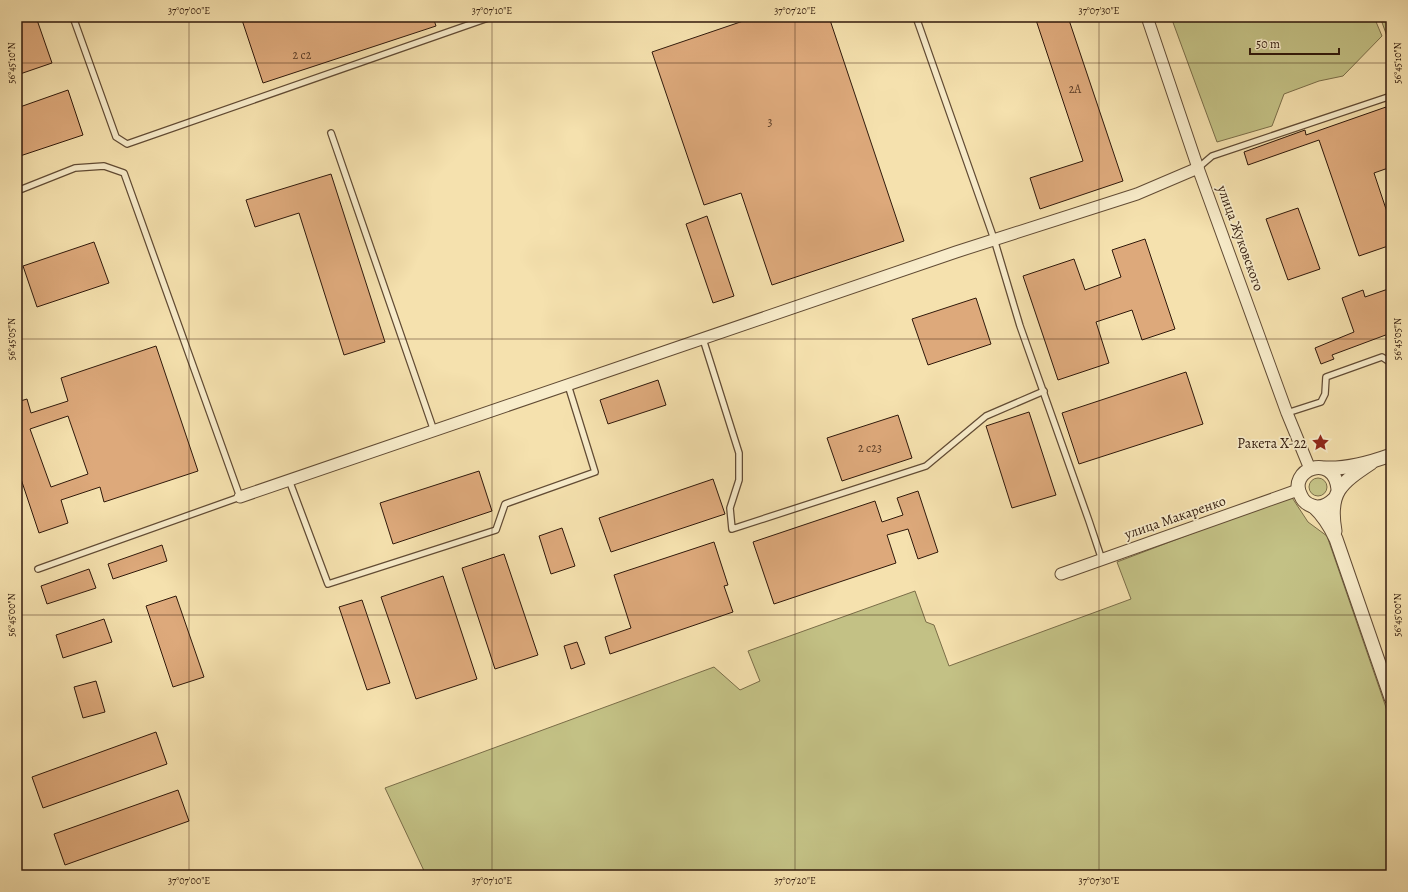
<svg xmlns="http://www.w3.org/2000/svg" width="1408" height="892" font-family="Alegreya,serif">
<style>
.green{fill:#c3c185;stroke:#7a6d48}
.building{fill:#dda97b;stroke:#30190b;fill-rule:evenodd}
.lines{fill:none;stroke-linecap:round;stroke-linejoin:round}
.service-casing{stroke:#614b34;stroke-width:8}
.minor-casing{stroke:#614b34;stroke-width:13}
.tertiary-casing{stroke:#614b34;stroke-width:15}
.service{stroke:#f8ecca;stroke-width:5.5}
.minor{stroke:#f8ecca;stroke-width:11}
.tertiary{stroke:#f8ecca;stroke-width:13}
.ticks{fill:none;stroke:#30190b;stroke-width:1;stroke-opacity:0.45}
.labels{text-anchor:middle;stroke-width:3.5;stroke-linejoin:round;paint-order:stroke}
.number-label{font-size:12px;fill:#5b3d27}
.street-label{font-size:14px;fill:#30190b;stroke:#f8ecca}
.poi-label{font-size:14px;fill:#30190b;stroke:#f8ecca;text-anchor:end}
.neatline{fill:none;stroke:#30190b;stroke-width:1.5}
.ticks-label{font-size:10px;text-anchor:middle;fill:#30190b}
</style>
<rect width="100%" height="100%" fill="#f5e1ae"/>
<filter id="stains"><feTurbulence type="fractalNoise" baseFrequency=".005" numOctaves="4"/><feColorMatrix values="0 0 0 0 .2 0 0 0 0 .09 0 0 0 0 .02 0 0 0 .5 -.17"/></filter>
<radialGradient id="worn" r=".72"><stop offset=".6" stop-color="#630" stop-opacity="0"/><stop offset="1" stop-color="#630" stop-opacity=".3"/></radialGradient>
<g class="green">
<path d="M1171,17H1374L1382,36L1343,76L1319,81L1284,94L1272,126L1217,142Z"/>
<path d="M1380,17H1391V47Z"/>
<circle cx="1318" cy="487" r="9"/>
<path d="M1291,496L1308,522L1327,536L1391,722V875H426L385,788L714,667L740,690L760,681L748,651L915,591L926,622L934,625L949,666L1131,599L1117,562Z"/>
</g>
<g class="building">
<path d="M17,17H36L52,63L17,75Z"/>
<path d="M241,17H433L436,26L263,83Z"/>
<path d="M755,17H829L904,241L772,285L741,193L704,205L652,52Z"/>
<path d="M1035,17H1068L1123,181L1040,209L1030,178L1083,161Z"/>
<path d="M68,90L83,135L17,157V108Z"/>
<path d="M1386,107L1389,117L1391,116V167L1374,173L1391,224V245L1359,256L1319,140L1248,165L1244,152L1305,130L1306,135Z"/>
<path d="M331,174L385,342L344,355L299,213L255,227L246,200Z"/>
<path d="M1298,208L1320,269L1288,280L1266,219Z"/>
<path d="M707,216L734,296L713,303L686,224Z"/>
<path d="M1145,239L1175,329L1142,340L1132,310L1096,322L1109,363L1058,380L1023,276L1074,259L1085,290L1121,277L1112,250Z"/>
<path d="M94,242L109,283L37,307L23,266Z"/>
<path d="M1391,288V333L1332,355L1334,359L1321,364L1315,348L1354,332L1342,298L1363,290L1365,297Z"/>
<path d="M976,298L991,344L928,365L912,319Z"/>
<path d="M156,346L198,471L104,502L100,487L61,500L68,523L39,533L17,467V402L27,399L31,413L68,401L61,378ZM68,416L88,474L51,487L30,429Z"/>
<path d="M1186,372L1203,424L1079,464L1062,413Z"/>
<path d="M658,380L666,405L608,424L600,400Z"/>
<path d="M1029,412L1056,495L1012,508L986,426Z"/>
<path d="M898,415L912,458L842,481L827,438Z"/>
<path d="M479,471L492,511L393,544L380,503Z"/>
<path d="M713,479L725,514L611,552L599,518Z"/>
<path d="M918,491L938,552L918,559L908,529L887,535L896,563L774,604L753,542L875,501L882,522L903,515L897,498Z"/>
<path d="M562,528L575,566L551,574L539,536Z"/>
<path d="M714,542L728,585L724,586L733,612L610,654L605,637L631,628L614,575Z"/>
<path d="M162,545L167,561L113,579L108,564Z"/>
<path d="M504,554L538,655L495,669L462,568Z"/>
<path d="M89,569L96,588L47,604L41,586Z"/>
<path d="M443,576L477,679L416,699L381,597Z"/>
<path d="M176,596L204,677L173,687L146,606Z"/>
<path d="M362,600L390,683L367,690L339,607Z"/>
<path d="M104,619L112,642L63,658L56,635Z"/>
<path d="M577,642L585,664L571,669L564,646Z"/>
<path d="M96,681L105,712L83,718L74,687Z"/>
<path d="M156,732L167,764L43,808L32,777Z"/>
<path d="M178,790L189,821L65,865L54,834Z"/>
</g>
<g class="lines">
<defs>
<g id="service">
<path d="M73,17L116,137L127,144L491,17"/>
<path d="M916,17L994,239L1020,326L1089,521L1102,560"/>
<path d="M331,133L434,431"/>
<path d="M1198,168L1212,156L1391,96"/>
<path d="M17,191L75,168L104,166L124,173L240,497L38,569"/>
<path d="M703,339L739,453V480L730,508L732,529L926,466L986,416L1044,391"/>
<path d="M1287,413L1321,402L1325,394L1326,377L1382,357L1391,363"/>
<path d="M289,480L328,584L496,530L505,504L595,472L568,385"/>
</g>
<g id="minor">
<path d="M1147,17L1198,168L1287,413L1310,469"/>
<path d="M240,497L956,252L1137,194L1198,168"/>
<path d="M1061,574L1298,490"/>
</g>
<g id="tertiary">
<path d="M1325,468C1348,469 1369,463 1391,455"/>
<path d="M1334,499C1328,505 1321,509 1312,506C1307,504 1303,501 1301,496C1286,470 1334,451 1338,489"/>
<path d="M1313,506C1324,516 1330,526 1336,539L1391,698"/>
<path d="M1335,531C1328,492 1341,483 1371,463"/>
</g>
</defs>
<use href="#service" class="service-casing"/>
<use href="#minor" class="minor-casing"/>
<use href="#tertiary" class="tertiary-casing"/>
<use href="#service" class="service"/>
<use href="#minor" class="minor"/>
<use href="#tertiary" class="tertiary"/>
</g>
<path class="ticks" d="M189,17V875M492,17V875M795,17V875M1099,17V875M17,63H1391M17,339H1391M17,615H1391"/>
<defs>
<symbol id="sight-bare" viewBox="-9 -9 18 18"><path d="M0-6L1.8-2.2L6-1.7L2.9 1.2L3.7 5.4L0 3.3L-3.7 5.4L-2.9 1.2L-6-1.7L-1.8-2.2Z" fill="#8f2418" stroke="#f8ecca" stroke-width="2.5" paint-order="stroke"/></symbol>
</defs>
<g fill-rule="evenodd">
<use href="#sight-bare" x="1308" y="430" width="25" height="25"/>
</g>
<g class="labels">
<g class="number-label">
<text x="302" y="59">2 с2</text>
<text x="1075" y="93">2А</text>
<text x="770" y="126">3</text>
<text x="870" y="452">2 с23</text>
</g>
<g class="street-label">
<text transform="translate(1241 238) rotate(70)" y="5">улица Жуковского</text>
<text transform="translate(1175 517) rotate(-19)" y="5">улица Макаренко</text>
</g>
<g class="poi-label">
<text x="1307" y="448">Ракета Х-22</text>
</g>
</g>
<rect width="1408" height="892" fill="none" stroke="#f5e1ae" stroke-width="44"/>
<path d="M1250 48v6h89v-6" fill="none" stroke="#30190b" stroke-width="2"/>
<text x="1256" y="48" font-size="12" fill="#30190b" stroke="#f8ecca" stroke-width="3" paint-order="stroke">50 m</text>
<rect x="22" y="22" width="1364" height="848" class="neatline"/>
<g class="ticks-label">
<text x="189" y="14">37°07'00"E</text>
<text x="492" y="14">37°07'10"E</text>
<text x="795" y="14">37°07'20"E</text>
<text x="1099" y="14">37°07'30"E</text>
<text transform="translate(11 63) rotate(-90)" y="4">56°45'10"N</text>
<text transform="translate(1397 63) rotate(-90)" y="4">56°45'10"N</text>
<text transform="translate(11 339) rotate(-90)" y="4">56°45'05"N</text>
<text transform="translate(1397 339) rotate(-90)" y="4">56°45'05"N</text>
<text transform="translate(11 615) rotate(-90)" y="4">56°45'00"N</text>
<text transform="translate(1397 615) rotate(-90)" y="4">56°45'00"N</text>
<text x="189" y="884">37°07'00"E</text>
<text x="492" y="884">37°07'10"E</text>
<text x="795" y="884">37°07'20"E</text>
<text x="1099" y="884">37°07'30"E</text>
</g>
<rect width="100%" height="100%" filter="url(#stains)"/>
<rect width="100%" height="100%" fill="url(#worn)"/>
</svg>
